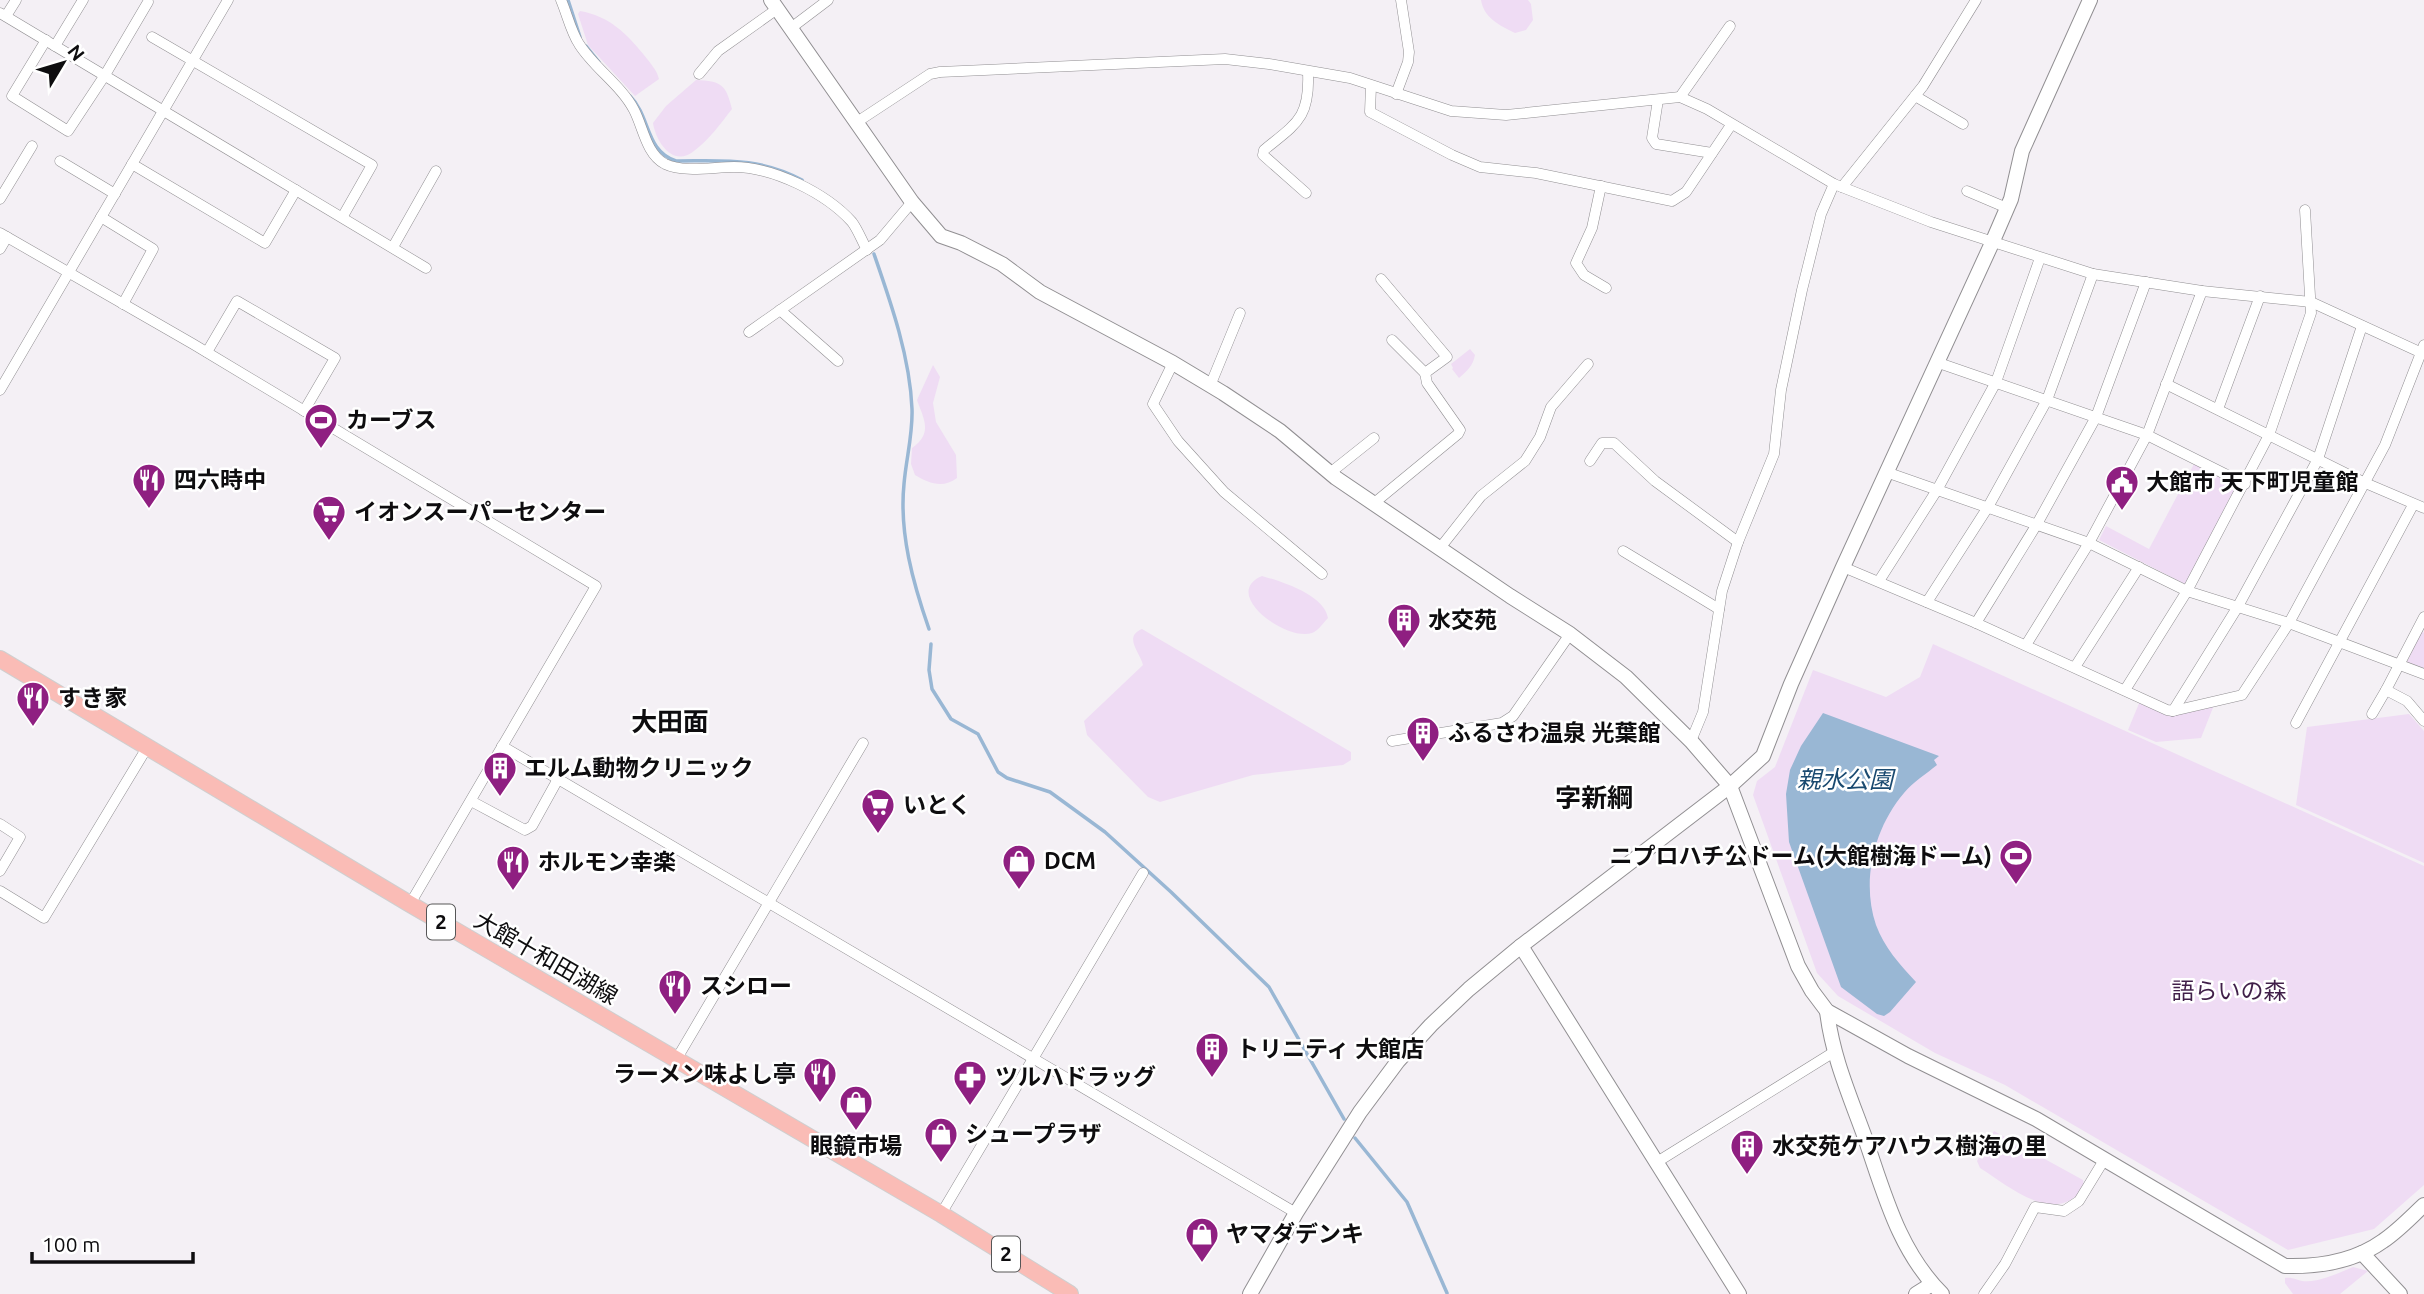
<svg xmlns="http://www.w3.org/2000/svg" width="2424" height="1294" font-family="Ubuntu,'Noto Sans JP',sans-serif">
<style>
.green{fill:#efdcf4}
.water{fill:#99b7d4}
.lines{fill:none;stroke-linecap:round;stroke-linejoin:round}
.stream{stroke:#99b7d4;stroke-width:3.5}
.street-casing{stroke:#918f92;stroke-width:11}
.secondary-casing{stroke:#918f92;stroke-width:16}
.primary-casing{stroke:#cfcfcf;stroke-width:18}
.street{stroke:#fff;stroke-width:10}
.secondary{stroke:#fff;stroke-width:14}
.primary{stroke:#fabcb6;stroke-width:16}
.labels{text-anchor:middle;stroke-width:5;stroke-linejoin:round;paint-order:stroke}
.shield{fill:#fff;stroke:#565657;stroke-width:2}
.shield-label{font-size:21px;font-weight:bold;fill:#0e0d0f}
.poi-label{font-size:23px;font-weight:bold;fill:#0e0d0f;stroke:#fff;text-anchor:start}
.street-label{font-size:23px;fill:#0e0d0f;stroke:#fff}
.park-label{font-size:23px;fill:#401f49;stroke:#fff}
.water-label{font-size:24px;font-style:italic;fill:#1a4a70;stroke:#fff}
.quarter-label{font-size:26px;font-weight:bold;fill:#0e0d0f;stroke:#fff}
</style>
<rect width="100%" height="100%" fill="#f4f0f5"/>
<g class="green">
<path d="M1481,0H1528L1531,4L1533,20L1526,30L1515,33C1499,25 1484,18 1481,0Z"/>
<path d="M580,11C609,16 626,33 644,55C650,63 657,70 659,79L635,96L588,45L578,14Z"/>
<path d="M696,80C722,81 726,85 732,109C721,123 709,140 694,151C673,168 656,142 653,123L666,106Z"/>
<path d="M1470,349L1475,355C1473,366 1467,371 1459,378L1452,369L1453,368L1451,364Z"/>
<path d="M933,365L940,377L933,403L936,422L956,455L957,478C943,489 928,483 915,475L911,464L912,448C933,433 924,420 917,400Z"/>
<path d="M2194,464L2236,486L2185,584L2099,540L2106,526L2149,549Z"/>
<path d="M1262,576C1283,582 1324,595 1328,618C1323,623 1318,631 1312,633C1287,642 1220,594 1262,576Z"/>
<path d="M1142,629L1351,752V760L1343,765L1253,775L1160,802L1148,797L1087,735L1084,721L1143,665C1140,652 1123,637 1142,629Z"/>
<path d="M2422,631L2424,633V668L2407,662Z"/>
<path d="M1933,644L2424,866V1185L2374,1229L2288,1250L2005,1085L1935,1053L1838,996L1817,973L1753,795L1757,781L1775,767L1813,670L1886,697L1920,677Z"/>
<path d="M2140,701L2168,713L2214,705L2201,738L2156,742L2128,730Z"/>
<path d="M2409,714L2424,731V863L2296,805L2307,727Z"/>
<path d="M1994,1131L2083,1180L2084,1188C2054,1227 2009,1186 1980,1168L1977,1161Z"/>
<path d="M2353,1267L2368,1271L2340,1294H2293L2285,1283V1278C2293,1277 2296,1280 2302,1281C2319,1283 2338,1273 2353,1267Z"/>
</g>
<path class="water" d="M1823,713L1939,756L1934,760L1937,765C1926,774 1913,782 1904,793C1874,828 1861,881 1876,925C1884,947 1900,965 1916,982L1890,1012L1884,1016L1877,1014L1841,987L1789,842L1786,794L1790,770L1801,746Z"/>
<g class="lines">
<g class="stream">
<path d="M568,0L580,37"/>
<path d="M586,46L599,62"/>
<path d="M630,96C651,117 645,151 676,161C723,161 759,157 802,180"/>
<path d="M874,254C891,303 910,357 912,409C913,434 906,459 904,484C899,533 913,583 929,629"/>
<path d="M931,644L929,670L932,689L951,719L978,734L998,772L1007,778L1050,792L1105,832L1171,892L1269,987L1344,1119"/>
<path d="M1355,1138L1407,1202L1447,1293"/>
</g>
<defs>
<g id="street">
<path d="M561,0C567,14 571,32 579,44C594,68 621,85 634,110C643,127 646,154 665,164C684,173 713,167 734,167C773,167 826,193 852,222C858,230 862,241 867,250"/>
<path d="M0,13L426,268"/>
<path d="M6,16L16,0"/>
<path d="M791,28L828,0"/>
<path d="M152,37L372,165L343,216"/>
<path d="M46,40L12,96L68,131L105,75L148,2"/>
<path d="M55,46L83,0"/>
<path d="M699,74L718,51L777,9"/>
<path d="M1371,86L1370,112L1452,155L1480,167L1536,173L1672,201L1686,192L1731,125"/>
<path d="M1396,94L1408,62L1409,52L1401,0"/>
<path d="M1915,96L1963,124"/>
<path d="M1680,97L1730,26"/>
<path d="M1658,100L1652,138L1656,144L1712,153"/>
<path d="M857,122L930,74L940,72L1225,59L1269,64L1350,78L1451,111L1506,115L1680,97L1707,109L1834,184L1931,222L2093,274L2202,291L2311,302L2424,354"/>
<path d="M60,161L115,194"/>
<path d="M132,164L265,243L296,190"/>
<path d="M1601,186L1592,228L1576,263L1584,275L1606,288"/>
<path d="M1842,187L1923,86L1976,0"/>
<path d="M1967,191L2007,208"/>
<path d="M1306,193L1263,155L1264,150C1297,123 1310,118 1308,72"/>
<path d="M0,199L32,146"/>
<path d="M101,217L153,249L123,304"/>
<path d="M0,233L193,344L596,586L410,904"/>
<path d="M393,247L436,171"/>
<path d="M0,249L7,237"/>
<path d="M1381,279L1447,357L1425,373L1392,340"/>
<path d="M780,310L838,361"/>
<path d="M749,332L880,240L912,202"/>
<path d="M207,352L237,301L335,358L304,411"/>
<path d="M1936,362L2147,435L2245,484"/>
<path d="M1173,363L1153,404L1178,441L1224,492L1322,574"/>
<path d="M2166,384L2363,482L2424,508"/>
<path d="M1210,386L1240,313"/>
<path d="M0,390L228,0"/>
<path d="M2218,409L2260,296"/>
<path d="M1590,461L1602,443H1614L1655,481L1738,542"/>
<path d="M1886,472L2089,543L2187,591L2289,623L2424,674"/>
<path d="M1330,473L1374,438"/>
<path d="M1373,504L1458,434L1460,430L1427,383L1425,373"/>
<path d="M1440,548L1481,496L1525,461L1540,437L1551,407L1588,364"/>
<path d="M1623,551L1719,609"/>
<path d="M1843,567L1976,623L2167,710L2173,711L2242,695L2289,623L2385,445L2424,345"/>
<path d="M1879,581L1937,490L1996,382L2040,258"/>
<path d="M1927,602L1988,507L2047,400L2093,274"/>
<path d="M2424,617L2386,690L2407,701L2424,721"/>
<path d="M1976,623L2037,524L2096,417L2146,282"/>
<path d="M2026,645L2089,543L2147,435L2202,291"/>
<path d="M2075,667L2139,567"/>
<path d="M2125,690L2187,591L2269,435L2311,313L2305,210"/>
<path d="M2173,711L2237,608L2318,459L2362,326"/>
<path d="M2372,714L2386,690"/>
<path d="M2296,723L2413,505"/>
<path d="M1392,741L1502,723L1513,716L1570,634"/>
<path d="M1691,741L1703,712L1722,591L1738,542L1774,454L1781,390L1802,290L1821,214L1834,184"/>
<path d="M502,746L1296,1213"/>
<path d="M471,801L525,830L532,826L558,779"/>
<path d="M0,824L20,837L0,871"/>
<path d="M0,891L44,918L148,746"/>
<path d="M676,1060L863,743"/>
<path d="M1657,1162L1834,1052"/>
<path d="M941,1214L1143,873"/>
<path d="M1984,1294L2005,1264L2035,1207L2064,1211L2079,1201L2104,1160"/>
</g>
<g id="secondary">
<path d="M771,0L912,202L941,236L961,243L1002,264L1040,292L1173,363L1223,393L1280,431L1336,478L1510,596L1570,634L1626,677L1691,741L1730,786L1798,966L1812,991L1827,1011L1908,1056L2036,1119L2285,1266C2319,1267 2355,1261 2383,1241C2398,1231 2411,1217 2424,1205"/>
<path d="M1521,946L1739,1294"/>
<path d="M1827,1011C1832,1055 1849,1094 1864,1135C1884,1192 1898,1250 1942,1294"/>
<path d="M2362,1253L2400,1294"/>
<path d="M1250,1294L1296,1213L1360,1112L1398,1061L1431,1025L1469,989L1521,946L1730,786L1763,756L1791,684L1843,567L1992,243L2011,199L2022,151L2090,0"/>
<path d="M1916,1294L1932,1284"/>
</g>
<path id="primary" d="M0,659L410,904L941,1214L1070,1294"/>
</defs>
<use href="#street" class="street-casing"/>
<use href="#secondary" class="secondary-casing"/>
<use href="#primary" class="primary-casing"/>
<use href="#street" class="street"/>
<use href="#secondary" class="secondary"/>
<use href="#primary" class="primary"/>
</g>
<defs>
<symbol id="stadium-pin" viewBox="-11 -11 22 30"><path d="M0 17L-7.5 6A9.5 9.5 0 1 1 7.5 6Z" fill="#8f1f81" stroke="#fff"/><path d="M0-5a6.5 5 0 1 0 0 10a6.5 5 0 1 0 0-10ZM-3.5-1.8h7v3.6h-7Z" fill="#fff"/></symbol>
<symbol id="restaurant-pin" viewBox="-11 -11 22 30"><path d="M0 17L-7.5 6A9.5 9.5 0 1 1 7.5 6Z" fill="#8f1f81" stroke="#fff"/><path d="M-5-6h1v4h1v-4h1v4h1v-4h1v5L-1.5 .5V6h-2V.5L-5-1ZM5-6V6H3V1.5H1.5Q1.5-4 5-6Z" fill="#fff"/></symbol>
<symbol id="civic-pin" viewBox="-11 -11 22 30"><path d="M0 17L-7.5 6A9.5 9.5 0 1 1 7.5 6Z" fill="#8f1f81" stroke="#fff"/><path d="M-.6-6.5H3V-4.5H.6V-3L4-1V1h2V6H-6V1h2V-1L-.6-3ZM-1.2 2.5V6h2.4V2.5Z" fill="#fff"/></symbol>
<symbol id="supermarket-pin" viewBox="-11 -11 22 30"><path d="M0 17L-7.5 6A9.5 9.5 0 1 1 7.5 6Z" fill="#8f1f81" stroke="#fff"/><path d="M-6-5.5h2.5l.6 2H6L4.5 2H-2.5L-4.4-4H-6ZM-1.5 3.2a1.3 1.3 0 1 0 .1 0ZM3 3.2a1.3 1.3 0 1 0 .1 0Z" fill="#fff"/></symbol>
<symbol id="building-pin" viewBox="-11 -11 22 30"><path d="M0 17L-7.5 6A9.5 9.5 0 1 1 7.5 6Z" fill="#8f1f81" stroke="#fff"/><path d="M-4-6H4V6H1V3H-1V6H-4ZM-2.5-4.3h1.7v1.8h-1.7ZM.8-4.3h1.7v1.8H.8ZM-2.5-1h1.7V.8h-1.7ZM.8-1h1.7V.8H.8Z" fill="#fff"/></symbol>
<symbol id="shop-pin" viewBox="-11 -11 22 30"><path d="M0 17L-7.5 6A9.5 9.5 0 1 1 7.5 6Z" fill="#8f1f81" stroke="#fff"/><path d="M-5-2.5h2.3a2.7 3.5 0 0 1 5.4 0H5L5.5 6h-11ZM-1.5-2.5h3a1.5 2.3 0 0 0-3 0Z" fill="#fff"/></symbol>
<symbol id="pharmacy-pin" viewBox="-11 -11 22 30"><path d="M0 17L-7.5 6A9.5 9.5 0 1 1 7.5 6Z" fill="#8f1f81" stroke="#fff"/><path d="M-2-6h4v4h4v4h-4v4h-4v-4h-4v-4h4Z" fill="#fff"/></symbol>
</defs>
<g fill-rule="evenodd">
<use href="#stadium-pin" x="302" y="401" width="38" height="52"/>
<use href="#restaurant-pin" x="130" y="461" width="38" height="52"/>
<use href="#civic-pin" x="2103" y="463" width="38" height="52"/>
<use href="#supermarket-pin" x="310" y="493" width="38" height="52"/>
<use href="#building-pin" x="1385" y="601" width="38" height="52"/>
<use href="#restaurant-pin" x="14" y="679" width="38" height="52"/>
<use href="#building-pin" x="1404" y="714" width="38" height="52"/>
<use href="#building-pin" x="481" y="749" width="38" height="52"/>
<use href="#supermarket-pin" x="859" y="786" width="38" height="52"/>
<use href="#stadium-pin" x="1997" y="837" width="38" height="52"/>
<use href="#shop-pin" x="1000" y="842" width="38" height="52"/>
<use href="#restaurant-pin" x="494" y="843" width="38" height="52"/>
<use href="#restaurant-pin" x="656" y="967" width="38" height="52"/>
<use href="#building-pin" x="1193" y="1030" width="38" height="52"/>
<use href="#restaurant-pin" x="801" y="1055" width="38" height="52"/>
<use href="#pharmacy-pin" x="951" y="1058" width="38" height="52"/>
<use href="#shop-pin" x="837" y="1083" width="38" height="52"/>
<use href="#shop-pin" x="922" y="1115" width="38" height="52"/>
<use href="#building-pin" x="1728" y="1127" width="38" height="52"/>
<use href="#shop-pin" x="1183" y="1215" width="38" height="52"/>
</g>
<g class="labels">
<g class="shield">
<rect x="427" y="904.5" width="28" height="35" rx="5"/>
<rect x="992" y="1236.5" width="28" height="35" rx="5"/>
</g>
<g class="shield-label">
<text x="441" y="929">2</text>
<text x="1006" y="1261">2</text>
</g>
<g class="poi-label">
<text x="346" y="428">カーブス</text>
<text x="174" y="488">四六時中</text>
<text x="2146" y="490">大館市 天下町児童館</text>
<text x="354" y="520">イオンスーパーセンター</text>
<text x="1428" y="628">水交苑</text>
<text x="58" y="706">すき家</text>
<text x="1448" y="741">ふるさわ温泉 光葉館</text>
<text x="524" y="776">エルム動物クリニック</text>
<text x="903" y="813">いとく</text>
<text x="1992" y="864" text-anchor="end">ニプロハチ公ドーム(大館樹海ドーム)</text>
<text x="1044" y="869">DCM</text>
<text x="538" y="870">ホルモン幸楽</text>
<text x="700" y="994">スシロー</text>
<text x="1236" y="1057">トリニティ 大館店</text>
<text x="796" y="1082" text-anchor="end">ラーメン味よし亭</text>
<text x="995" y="1085">ツルハドラッグ</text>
<text x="965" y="1142">シュープラザ</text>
<text x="856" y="1154" text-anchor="middle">眼鏡市場</text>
<text x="1772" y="1154">水交苑ケアハウス樹海の里</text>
<text x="1226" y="1242">ヤマダデンキ</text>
</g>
<g class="street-label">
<text transform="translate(546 958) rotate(30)" y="8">大館十和田湖線</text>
</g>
<g class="park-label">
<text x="2229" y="999">語らいの森</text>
</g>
<g class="water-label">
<text x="1845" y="788">親水公園</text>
</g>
<g class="quarter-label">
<text x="670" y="731">大田面</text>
<text x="1594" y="807">字新綱</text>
</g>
</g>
<g transform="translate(63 63) rotate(52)" stroke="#ffffff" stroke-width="5" paint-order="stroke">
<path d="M0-5L12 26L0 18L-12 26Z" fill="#0e0d0f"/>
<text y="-10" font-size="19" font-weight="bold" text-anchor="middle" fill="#0e0d0f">N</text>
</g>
<path d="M32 1252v10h161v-10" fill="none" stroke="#0e0d0f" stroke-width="3.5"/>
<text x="42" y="1252" font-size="21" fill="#0e0d0f" stroke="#ffffff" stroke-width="5" paint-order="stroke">100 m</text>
</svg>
